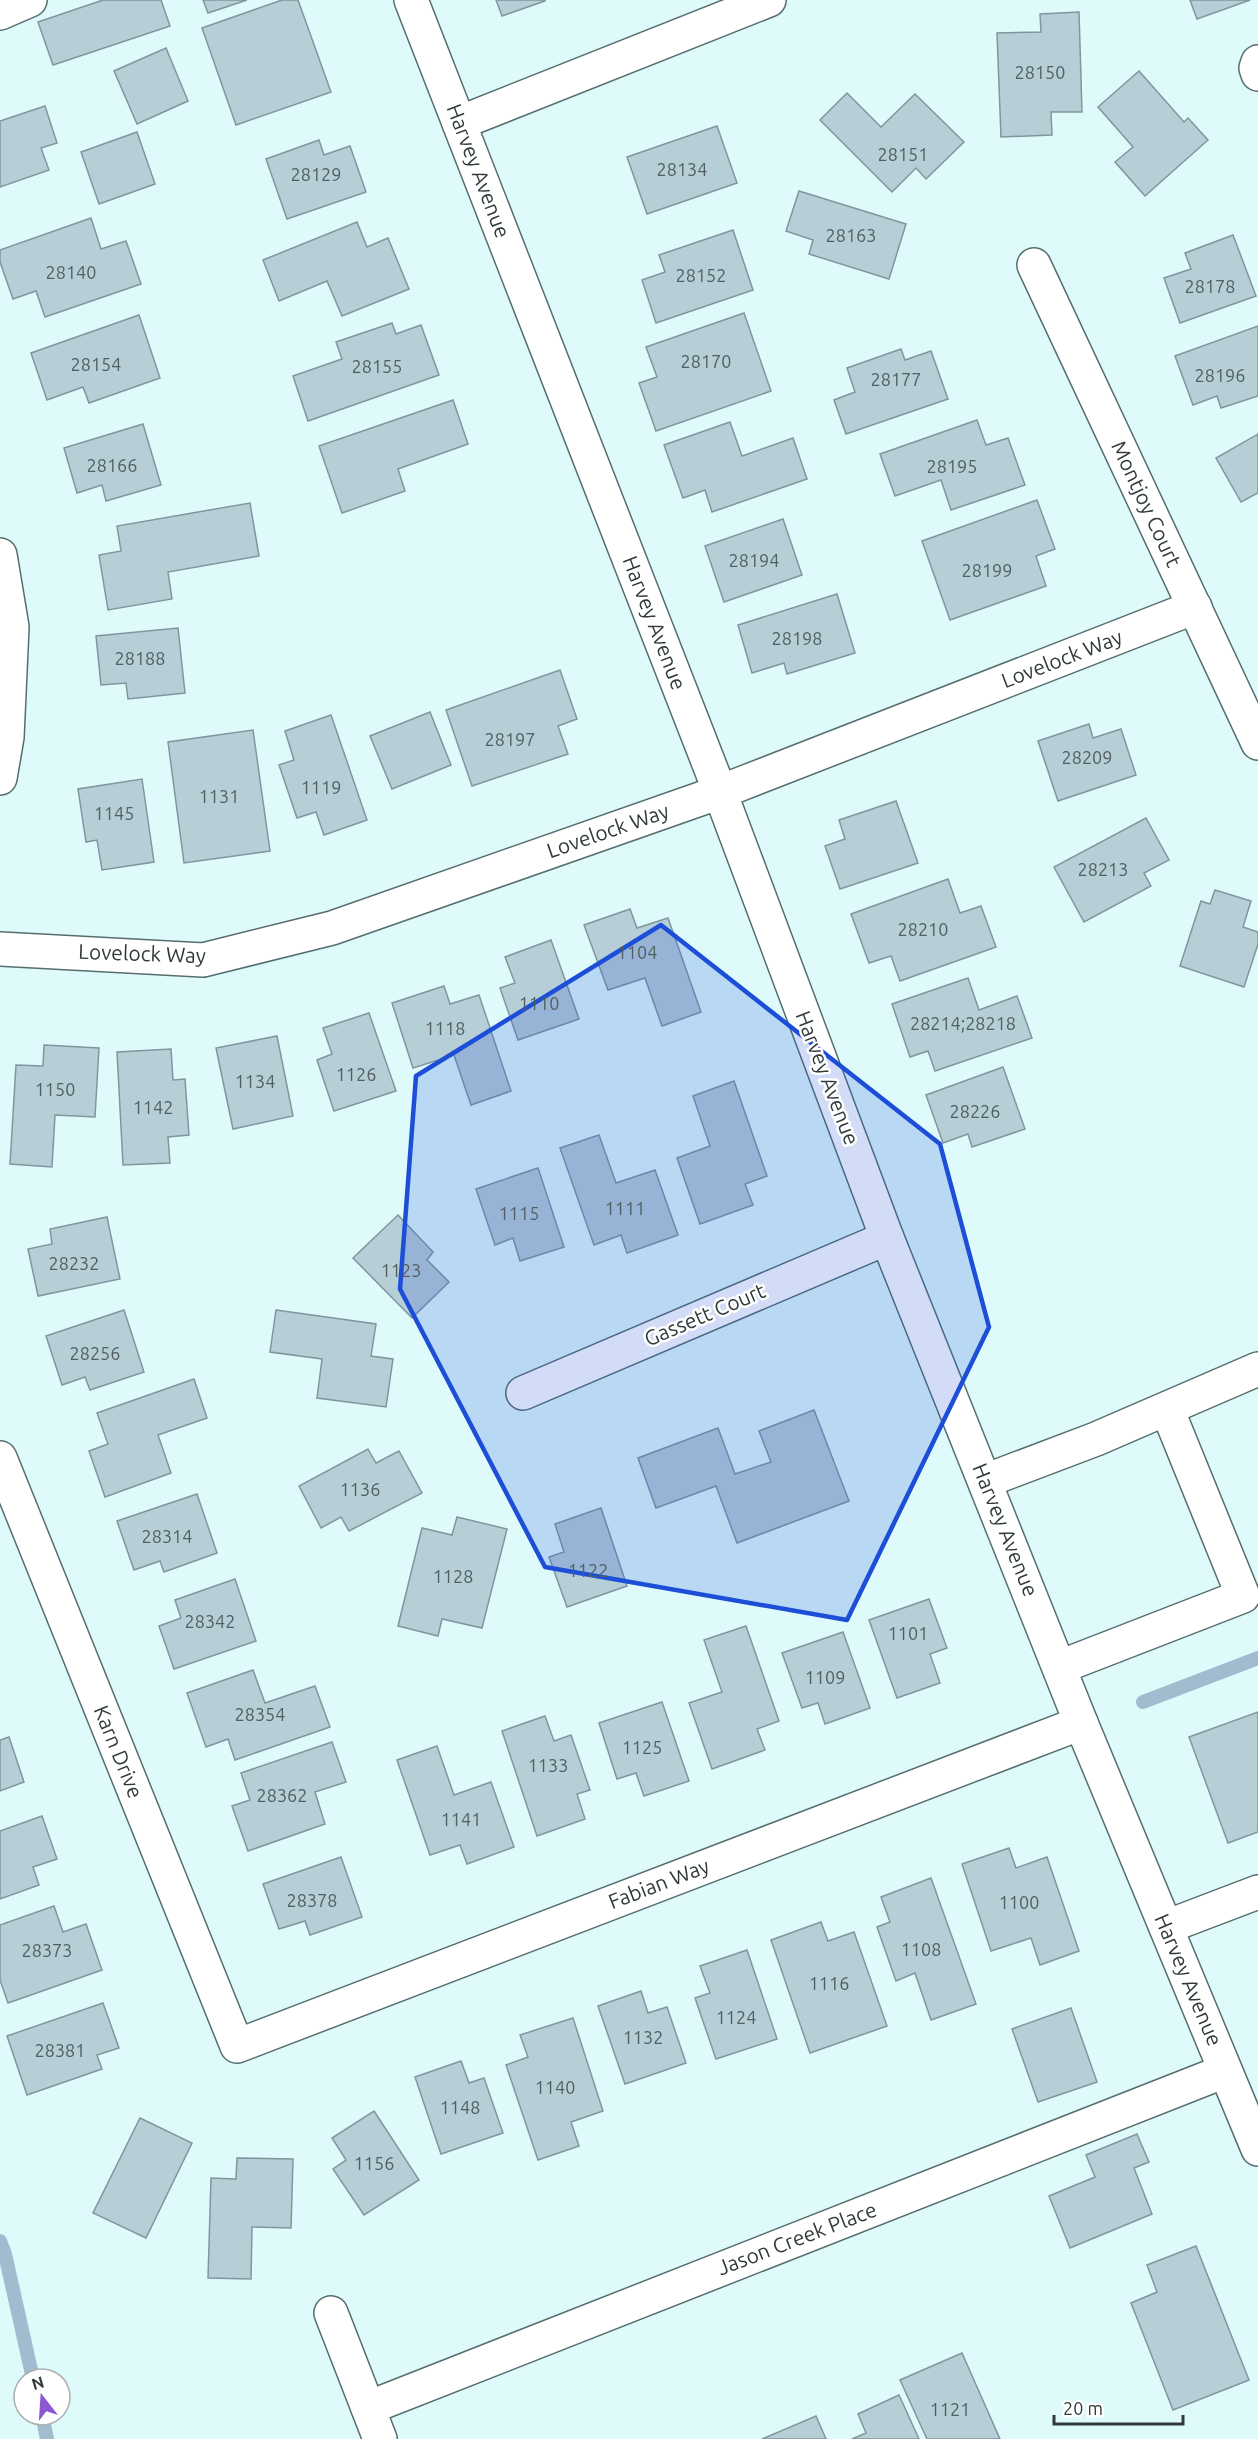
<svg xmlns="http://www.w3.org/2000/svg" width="1258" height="2439" font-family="Ubuntu,sans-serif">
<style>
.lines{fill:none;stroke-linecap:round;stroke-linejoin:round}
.stream{stroke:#a1bbcf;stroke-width:14}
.building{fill:#b6ced6;stroke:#80969e;stroke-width:1.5}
.minor-casing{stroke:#566e6f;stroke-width:36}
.minor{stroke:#fff;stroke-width:33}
.marked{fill:#1d4ed8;fill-opacity:0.2;stroke:#1d4ed8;stroke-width:4.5;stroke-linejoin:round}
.labels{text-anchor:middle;stroke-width:5;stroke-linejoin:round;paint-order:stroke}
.number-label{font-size:18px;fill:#525f62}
.street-label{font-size:21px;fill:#303a3b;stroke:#fff}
</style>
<rect width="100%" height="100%" fill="#dffafb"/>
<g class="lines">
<g class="stream">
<path d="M1143,1702L1258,1658"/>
<path d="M0,2241L5,2254L33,2379"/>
<path d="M42,2415L47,2439"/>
</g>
</g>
<g class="building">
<path d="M103,0H161L170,26L53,65L38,22Z"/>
<path d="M203,0H247L208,13Z"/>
<path d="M282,0H298L331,92L236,125L202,28Z"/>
<path d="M496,0H545V1L502,16Z"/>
<path d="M1190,0H1250L1197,19Z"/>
<path d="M1079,12L1082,112H1051L1052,135L1001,137L997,33L1041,32L1040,14Z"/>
<path d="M166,48L188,101L137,124L114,71Z"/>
<path d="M1139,71L1184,122L1188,118L1208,140L1145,196L1115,162L1133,147L1098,107Z"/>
<path d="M847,93L881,127L915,94L964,142L926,179L916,168L892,192L820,120Z"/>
<path d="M45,106L57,143L41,148L49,170L0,187V121Z"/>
<path d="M717,126L737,183L647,214L627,157Z"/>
<path d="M137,132L155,184L99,204L81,152Z"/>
<path d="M319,140L324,155L350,146L366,192L287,219L266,159Z"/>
<path d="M799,191L906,224L889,279L809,254L813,240L786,231Z"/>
<path d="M91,218L101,249L126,241L141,284L45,317L36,291L13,299L0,262V250Z"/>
<path d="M357,222L367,247L388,238L409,289L342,316L327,281L279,301L263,260Z"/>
<path d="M733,230L753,290L656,323L642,280L665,272L659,255Z"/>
<path d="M1233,235L1256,296L1180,323L1164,278L1191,269L1185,253Z"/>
<path d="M744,313L771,391L656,431L639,383L657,377L646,347Z"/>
<path d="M139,315L160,378L89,403L83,387L47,400L31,353Z"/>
<path d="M392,323L396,334L421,325L439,375L308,421L293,376L342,359L336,342Z"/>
<path d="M1258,326V396L1221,408L1217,396L1193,405L1175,356Z"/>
<path d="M901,349L905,360L931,351L948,399L846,434L834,400L855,392L847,368Z"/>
<path d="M453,400L468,444L398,469L405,491L342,513L319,446Z"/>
<path d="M977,420L986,445L1008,438L1025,485L951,510L941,480L895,496L880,454Z"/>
<path d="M730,422L742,456L793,438L807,479L712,512L705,490L683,498L664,445Z"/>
<path d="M143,424L161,485L106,501L102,485L77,493L64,448Z"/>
<path d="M1258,434V493L1241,502L1216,458Z"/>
<path d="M1037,500L1055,549L1036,556L1046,586L950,620L922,541Z"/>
<path d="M250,503L259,556L168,572L172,599L108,610L99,555L121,551L117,526Z"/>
<path d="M783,519L802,575L724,602L705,546Z"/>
<path d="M837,594L855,653L787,674L784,663L752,673L738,625Z"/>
<path d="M178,628L185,693L128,699L126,683L101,685L96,636Z"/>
<path d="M560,670L577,719L558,726L568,754L472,786L446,710Z"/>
<path d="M430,712L451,765L392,789L370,736Z"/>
<path d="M331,715L367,820L324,835L316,812L297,818L279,765L294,760L285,731Z"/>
<path d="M1089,724L1093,738L1121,729L1136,775L1058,801L1038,741Z"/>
<path d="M253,730L270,851L184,863L168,742Z"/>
<path d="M142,779L154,862L102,870L97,840L86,842L78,789Z"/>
<path d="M896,801L918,863L840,889L825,846L845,839L839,820Z"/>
<path d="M1146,818L1169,860L1144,873L1151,886L1084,922L1054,867Z"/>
<path d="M948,879L960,913L981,906L996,947L900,981L891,956L869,963L851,914Z"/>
<path d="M1215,890L1251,901L1243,927L1258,932V944L1244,987L1180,966L1201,901L1210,904Z"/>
<path d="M630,909L637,928L668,918L701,1012L662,1026L645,978L608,990L584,925Z"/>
<path d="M551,940L579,1019L518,1040L500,988L515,983L505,957Z"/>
<path d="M968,978L979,1010L1017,996L1032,1038L935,1071L928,1051L910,1057L892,1004Z"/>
<path d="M444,986L450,1004L479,995L511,1091L471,1105L454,1055L413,1068L392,1003Z"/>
<path d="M369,1013L396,1091L334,1111L317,1060L332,1054L323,1028Z"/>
<path d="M277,1036L293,1116L233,1129L216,1048Z"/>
<path d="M44,1045L99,1048L95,1117L55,1115L52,1167L10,1164L16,1065L43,1066Z"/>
<path d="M171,1049L173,1080L185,1079L189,1135L168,1137L170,1163L123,1165L117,1052Z"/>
<path d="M1003,1067L1025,1129L972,1147L968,1134L943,1143L926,1095Z"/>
<path d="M734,1081L767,1176L745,1184L753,1205L700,1224L677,1158L710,1146L693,1096Z"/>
<path d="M599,1135L616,1183L655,1170L678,1235L627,1253L621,1235L594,1245L560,1148Z"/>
<path d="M538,1168L564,1247L520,1261L513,1238L495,1245L476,1189Z"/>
<path d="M398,1215L433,1252L427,1260L449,1282L412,1318L353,1258Z"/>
<path d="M107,1217L120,1279L38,1296L28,1249L52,1244L50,1229Z"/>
<path d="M124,1310L144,1372L90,1390L85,1377L62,1385L46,1336Z"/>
<path d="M276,1310L376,1324L371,1356L393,1359L386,1407L317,1398L322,1359L270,1352Z"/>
<path d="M194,1379L207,1418L158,1435L171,1473L105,1497L89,1451L108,1444L97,1413Z"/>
<path d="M814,1410L849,1501L737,1543L716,1486L656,1508L638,1458L718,1428L735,1474L771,1462L759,1431Z"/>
<path d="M368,1449L376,1463L399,1451L422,1493L349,1531L341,1517L321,1528L299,1486Z"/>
<path d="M197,1494L217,1553L164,1572L160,1561L134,1570L117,1521Z"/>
<path d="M601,1508L627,1586L567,1607L549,1557L564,1552L555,1524Z"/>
<path d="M457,1517L507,1529L482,1628L442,1619L438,1636L398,1626L422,1528L452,1535Z"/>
<path d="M235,1579L256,1641L174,1669L159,1626L181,1618L175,1600Z"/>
<path d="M929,1599L947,1648L930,1654L940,1683L897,1698L869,1620Z"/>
<path d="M746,1626L779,1721L757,1729L765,1750L712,1769L689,1703L722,1692L704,1640Z"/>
<path d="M843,1632L870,1708L825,1724L818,1703L802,1708L782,1653Z"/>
<path d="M253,1670L265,1703L315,1686L330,1727L235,1760L228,1739L206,1747L187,1693Z"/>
<path d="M662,1702L689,1781L644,1796L636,1773L617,1779L599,1723Z"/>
<path d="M1258,1712V1832L1228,1843L1189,1737Z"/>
<path d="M545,1716L554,1741L571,1735L590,1790L577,1794L585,1819L537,1836L502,1731Z"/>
<path d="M9,1737L24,1782L0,1791V1740Z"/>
<path d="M332,1742L346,1782L315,1792L325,1824L248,1851L232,1806L250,1800L241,1773Z"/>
<path d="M437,1746L454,1795L491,1782L514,1847L467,1864L460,1845L430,1855L397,1760Z"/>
<path d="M42,1816L57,1859L33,1867L39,1885L0,1899V1831Z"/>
<path d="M1009,1848L1016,1868L1047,1857L1079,1951L1040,1965L1031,1938L991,1951L962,1864Z"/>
<path d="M341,1857L362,1917L310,1935L305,1921L279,1929L263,1884Z"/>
<path d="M931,1878L976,2004L931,2020L915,1973L896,1981L877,1927L890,1922L881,1897Z"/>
<path d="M54,1906L63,1932L86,1924L102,1970L8,2003L0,1980V1925Z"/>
<path d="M821,1922L828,1941L854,1932L887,2026L810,2053L771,1940Z"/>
<path d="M747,1950L777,2039L716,2059L695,1998L710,1993L700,1966Z"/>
<path d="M641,1991L648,2013L667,2007L686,2063L625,2084L598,2006Z"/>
<path d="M103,2003L119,2048L97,2055L102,2069L27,2095L7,2036Z"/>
<path d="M1071,2008L1097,2082L1038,2102L1012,2029Z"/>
<path d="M573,2018L603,2111L571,2122L579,2146L538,2160L506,2065L528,2057L520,2035Z"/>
<path d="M461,2061L469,2083L484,2078L503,2133L441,2154L415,2077Z"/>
<path d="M374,2111L419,2180L364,2215L333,2169L346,2160L332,2138Z"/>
<path d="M140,2118L192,2143L146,2238L93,2213Z"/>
<path d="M1137,2134L1149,2162L1134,2168L1152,2214L1070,2248L1049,2196L1095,2177L1086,2155Z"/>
<path d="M237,2158L293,2159L291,2228L252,2227L251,2279L208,2278L211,2178L236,2179Z"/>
<path d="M1196,2246L1249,2380L1173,2410L1131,2303L1157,2292L1147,2265Z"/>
<path d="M962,2353L1000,2439H927L900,2380Z"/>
<path d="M899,2395L919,2439H852L866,2433L858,2414Z"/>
<path d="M816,2416L826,2439H762Z"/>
</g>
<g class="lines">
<defs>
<g id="minor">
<path d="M411,0L720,792L887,1238L1081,1723L1258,2149"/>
<path d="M0,13L30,0"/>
<path d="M1258,62L1256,68L1258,74"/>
<path d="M459,123L769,0"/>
<path d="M1034,265L1258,743"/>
<path d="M0,555L12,627L7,737L0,778"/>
<path d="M0,949L203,960L332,928L720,792L1195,607"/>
<path d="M523,1393L887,1238"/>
<path d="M0,1458L237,2046L1081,1723"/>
<path d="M985,1481L1096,1439L1258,1369"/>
<path d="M1060,1667L1243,1596L1167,1409"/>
<path d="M1166,1927L1258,1892"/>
<path d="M331,2313L380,2439"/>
<path d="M368,2408L1225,2071"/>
</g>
</defs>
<use href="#minor" class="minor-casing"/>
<use href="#minor" class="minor"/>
</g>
<path class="marked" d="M661,925L940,1144L989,1327L847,1620L545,1567L400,1289L416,1076Z"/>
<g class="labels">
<g class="number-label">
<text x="1040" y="79">28150</text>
<text x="903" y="161">28151</text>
<text x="682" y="176">28134</text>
<text x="316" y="181">28129</text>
<text x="851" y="242">28163</text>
<text x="71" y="279">28140</text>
<text x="701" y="282">28152</text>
<text x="1210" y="293">28178</text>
<text x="706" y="368">28170</text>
<text x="96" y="371">28154</text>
<text x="377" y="373">28155</text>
<text x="1220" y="382">28196</text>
<text x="896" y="386">28177</text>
<text x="112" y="472">28166</text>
<text x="952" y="473">28195</text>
<text x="754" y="567">28194</text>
<text x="987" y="577">28199</text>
<text x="797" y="645">28198</text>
<text x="140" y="665">28188</text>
<text x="510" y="746">28197</text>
<text x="1087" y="764">28209</text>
<text x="321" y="794">1119</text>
<text x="219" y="803">1131</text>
<text x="114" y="820">1145</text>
<text x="1103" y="876">28213</text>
<text x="923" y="936">28210</text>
<text x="637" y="959">1104</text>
<text x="539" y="1010">1110</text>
<text x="963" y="1030">28214;28218</text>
<text x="445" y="1035">1118</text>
<text x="356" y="1081">1126</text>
<text x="255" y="1088">1134</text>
<text x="55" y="1096">1150</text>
<text x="153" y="1114">1142</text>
<text x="975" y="1118">28226</text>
<text x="625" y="1215">1111</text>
<text x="519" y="1220">1115</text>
<text x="74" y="1270">28232</text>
<text x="401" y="1277">1123</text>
<text x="95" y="1360">28256</text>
<text x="360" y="1496">1136</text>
<text x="167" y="1543">28314</text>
<text x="588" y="1577">1122</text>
<text x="453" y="1583">1128</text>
<text x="210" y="1628">28342</text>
<text x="908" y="1640">1101</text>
<text x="825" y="1684">1109</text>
<text x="260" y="1721">28354</text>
<text x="642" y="1754">1125</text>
<text x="548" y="1772">1133</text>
<text x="282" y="1802">28362</text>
<text x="461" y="1826">1141</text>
<text x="312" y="1907">28378</text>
<text x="1019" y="1909">1100</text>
<text x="921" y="1956">1108</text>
<text x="47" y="1957">28373</text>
<text x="829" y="1990">1116</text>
<text x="736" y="2024">1124</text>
<text x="643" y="2044">1132</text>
<text x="60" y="2057">28381</text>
<text x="555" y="2094">1140</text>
<text x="460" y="2114">1148</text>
<text x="374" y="2170">1156</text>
<text x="950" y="2416">1121</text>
</g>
<g class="street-label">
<text transform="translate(478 171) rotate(69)" y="7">Harvey Avenue</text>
<text transform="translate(1146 504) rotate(65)" y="7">Montjoy Court</text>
<text transform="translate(654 623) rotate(69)" y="7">Harvey Avenue</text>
<text transform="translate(1062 659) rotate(-21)" y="7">Lovelock Way</text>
<text transform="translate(608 831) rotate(-19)" y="7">Lovelock Way</text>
<text transform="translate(142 954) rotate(2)" y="7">Lovelock Way</text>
<text transform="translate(827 1078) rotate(69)" y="7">Harvey Avenue</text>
<text transform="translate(705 1315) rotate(-23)" y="7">Gassett Court</text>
<text transform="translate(1005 1530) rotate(68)" y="7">Harvey Avenue</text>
<text transform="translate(118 1752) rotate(68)" y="7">Karn Drive</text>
<text transform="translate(659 1884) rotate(-21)" y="7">Fabian Way</text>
<text transform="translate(1188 1980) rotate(67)" y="7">Harvey Avenue</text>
<text transform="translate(797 2239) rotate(-21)" y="7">Jason Creek Place</text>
</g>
</g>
<g transform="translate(42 2397) rotate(343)"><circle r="28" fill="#ffffff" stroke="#acb0b1" stroke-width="1.5"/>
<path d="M0-4.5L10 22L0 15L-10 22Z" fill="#8c58d1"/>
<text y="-9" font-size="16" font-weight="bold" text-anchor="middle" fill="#303a3b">N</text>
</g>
<path d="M1054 2415v9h129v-9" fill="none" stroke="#303a3b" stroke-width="3"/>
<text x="1063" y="2415" font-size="18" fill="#303a3b" stroke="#ffffff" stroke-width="4.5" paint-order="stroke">20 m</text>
</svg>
